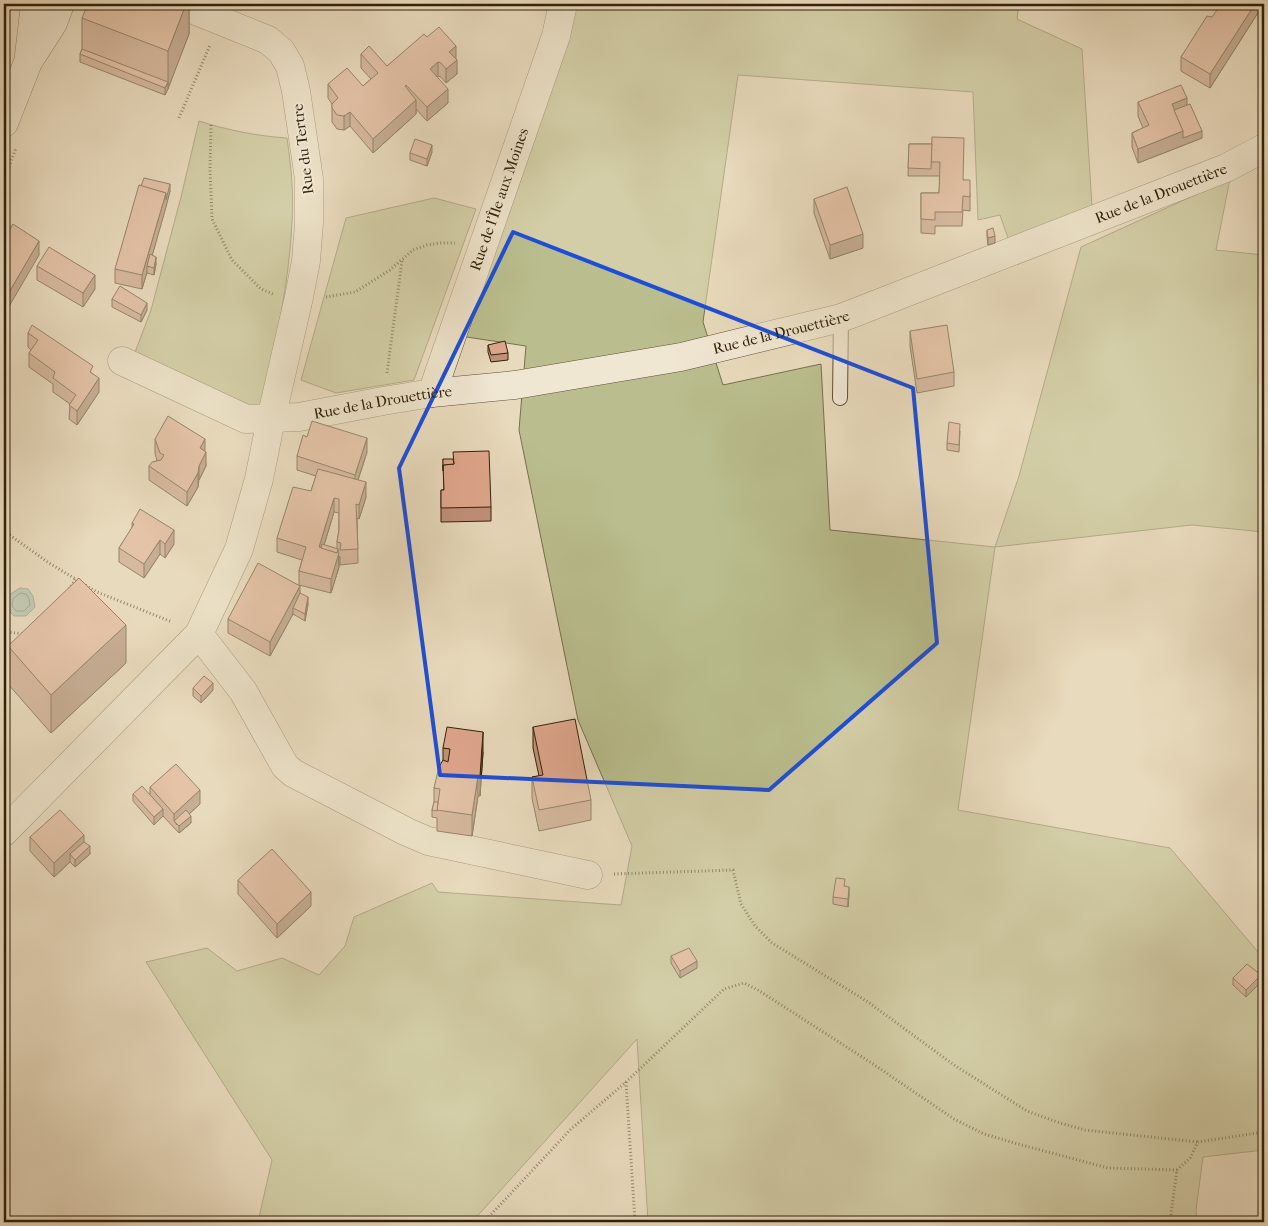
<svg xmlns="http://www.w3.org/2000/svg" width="1268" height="1226" font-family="'IM FELL French Canon',serif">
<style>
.green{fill:#babe8e;stroke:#76704c}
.water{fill:#98bbac;stroke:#6f7d6b}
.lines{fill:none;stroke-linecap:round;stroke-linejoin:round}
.shore{stroke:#646e5a;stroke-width:1}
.lane-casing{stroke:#5f4f36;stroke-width:16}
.street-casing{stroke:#5f4f36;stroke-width:29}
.secondary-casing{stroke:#312109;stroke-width:29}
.path{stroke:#312109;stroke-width:3;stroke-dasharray:1 2.5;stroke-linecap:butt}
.lane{stroke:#f0e7d3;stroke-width:14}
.street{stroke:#f0e7d3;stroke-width:28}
.secondary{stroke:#f0e7d3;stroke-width:28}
.wall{fill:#c1907a;stroke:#312109;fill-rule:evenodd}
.shaded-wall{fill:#9d7563;stroke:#312109}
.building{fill:#e0a78e;stroke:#312109}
.marked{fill:none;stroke:#1d4ed8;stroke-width:4;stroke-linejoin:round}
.labels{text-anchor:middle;stroke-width:4;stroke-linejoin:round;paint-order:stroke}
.street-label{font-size:15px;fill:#312109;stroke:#f0e7d3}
</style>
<rect width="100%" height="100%" fill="#e8dabc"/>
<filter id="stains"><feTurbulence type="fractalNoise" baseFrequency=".004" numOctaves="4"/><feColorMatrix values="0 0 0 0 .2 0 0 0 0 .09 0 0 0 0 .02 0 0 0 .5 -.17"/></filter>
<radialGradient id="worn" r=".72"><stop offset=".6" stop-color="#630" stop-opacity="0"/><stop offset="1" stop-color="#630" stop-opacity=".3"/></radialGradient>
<g class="green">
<path d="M575,4H1019L1017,19L1082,49L1092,206L1009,241L1000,215L978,220L973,92L738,75L703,322L723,385L821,364L830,530L995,547L1019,476L1081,247L1230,179L1216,250L1264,255V532L1192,525L995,547L958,810L1170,848L1264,959V1150L1203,1157L1196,1210L1197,1222H648L637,1039L472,1222H258L272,1160L146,962L207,948L237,971L282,958L319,975L345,946L354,917L432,883L438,892L621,905L632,846L578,720L519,430L526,346L460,336Z"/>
<path d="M199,121C227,130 257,136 287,138C291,166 294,194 292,222C289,284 275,346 263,407L254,412L134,355L151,310L181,197Z"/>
<path d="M434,198L476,209L414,380L336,393L301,380L346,218Z"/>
</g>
<path class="water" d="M20,588L28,589L33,596L35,607L26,616H14L6,608L9,595Z"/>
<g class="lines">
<path class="shore" d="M21,593L26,594L29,599L30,605L24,611H16L12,606L13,599Z"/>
<defs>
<path id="lane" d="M840,398L841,318"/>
<g id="street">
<path id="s1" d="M122,361L246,419L299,417L383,401L432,393L515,385L681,357L841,318L1226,168L1264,148"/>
<path id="s2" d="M432,393L556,36L563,4"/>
<path d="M199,634L243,691L285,766L293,773L407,832L428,841L588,875"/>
<path d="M4,832L199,634L239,549L259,479L271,419L299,297L306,261L309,223V179L296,91L290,66L281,51L268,40L179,4"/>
</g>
<g id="secondary">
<path d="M29,55L34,13L38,4"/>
<path d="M4,123L28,62L53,23L60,4"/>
</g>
</defs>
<use href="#lane" class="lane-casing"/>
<use href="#street" class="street-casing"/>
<use href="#secondary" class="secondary-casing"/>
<g class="path">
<path d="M179,118L210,45"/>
<path d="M211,125L210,169L212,219L232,260L261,289L273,294"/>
<path d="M4,180L16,148"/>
<path d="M326,297L355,292L390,270L413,250L427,245L440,243H455"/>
<path d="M387,373L402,261"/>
<path d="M4,531L49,563L97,592L172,622"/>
<path d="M69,589L76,579"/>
<path d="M7,632L24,634"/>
<path d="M614,874L733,870L741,904L755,926L772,943L868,1002L954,1065L1027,1111L1057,1122L1085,1130L1198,1142"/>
<path d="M626,1082L635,1222"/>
<path d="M484,1222L571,1129L626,1082L724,989L744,983L758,990L873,1064L954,1119L984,1134L1018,1144L1108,1168L1177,1170"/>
<path d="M1171,1222V1213L1177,1170L1190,1158L1198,1142L1264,1132"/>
</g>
<use href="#lane" class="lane"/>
<use href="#street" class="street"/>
<use href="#secondary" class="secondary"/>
</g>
<g class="wall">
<path d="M189,4V34L165,95L80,62V54L82,49V18Z"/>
<path d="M1261,4V8L1210,88L1181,71V57L1212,17Z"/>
<path d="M427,37L456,59L457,74L446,83L441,77L438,76L437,77L448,103L427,121L416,109V114L373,153L350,126L344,130L337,129L332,122V104L328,98V84L363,86L371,79L361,68V54L387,66Z"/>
<path d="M1264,97V118L1259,107V100Z"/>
<path d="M1138,102L1187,105L1202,138L1138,163L1132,147V133L1143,128L1138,116Z"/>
<path d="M909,144H932L964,180L970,194V211L963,210L962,226H935V234L921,233V193H939L940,176H908Z"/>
<path d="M432,152L427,166L410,160V153Z"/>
<path d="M170,191L152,255L156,264L154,275L147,273V272L142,289L115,283V269Z"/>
<path d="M814,199L863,248L830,259L814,213Z"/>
<path d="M987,230L995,243L988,245L987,237Z"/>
<path d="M37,266L95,289L83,307L37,280Z"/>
<path d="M112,299L147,310L141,322L112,307Z"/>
<path d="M910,331L954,372V386L917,393L910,346Z"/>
<path d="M28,333L93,374L99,392L77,425L69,419L70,404L53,392V384L29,367V353L31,350L28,347Z"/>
<path d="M488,345L508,353V360L491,362L488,352Z"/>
<path d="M960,431L959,452L947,450V443Z"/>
<path d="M307,437L367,452L358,480L366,497L359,519L357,518L358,563L340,565V557L339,556V567L331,593L299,585V571L302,560L277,552V538L311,491L316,476L297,470V456ZM334,512L339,513V530L337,542V549L324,545Z"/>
<path d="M155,439L205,452L206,466L199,480L198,487L187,506L149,480V466L157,461L155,453Z"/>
<path d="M443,459L491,507V521L441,522V490H444Z"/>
<path d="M132,523L174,544L165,558L160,554L144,578L119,562V548L132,528Z"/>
<path d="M300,593L308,604L305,621L293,614L270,656L228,633V619Z"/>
<path d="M8,646L126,663L51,733L8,684Z"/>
<path d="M193,688L213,690L201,703L193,696Z"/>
<path d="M533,727L591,800V820L539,831L532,798V777L539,776L533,748Z"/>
<path d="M443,748L483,752L480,796H478L472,836L437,831V818L432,817V810L434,802V788L443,762Z"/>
<path d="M150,787L200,804L189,814L191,823L179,833L163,816L154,825L133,801V794H150Z"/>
<path d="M30,837L84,842L90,854L75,867L70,862L54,877L30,851Z"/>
<path d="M238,880L311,906L277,938L238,894Z"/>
<path d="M845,886L849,894L848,907L833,904V897Z"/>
<path d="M671,956L697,968L680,978L671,963Z"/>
<path d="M1233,978L1261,982L1246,997L1233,985Z"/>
</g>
<g class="shaded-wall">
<path d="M186,4H189V34L168,89V51Z"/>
<path d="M1255,4H1261V8L1210,88V74Z"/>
<path d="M456,46V60L449,52Z"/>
<path d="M457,60V74L446,83V69Z"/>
<path d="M438,62V76L430,83V69Z"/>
<path d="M168,82V89L165,95V88Z"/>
<path d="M448,89V103L427,121V107Z"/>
<path d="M1187,98V112L1174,117L1172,104Z"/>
<path d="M416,100V114L373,153V139Z"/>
<path d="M350,112V126L344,130V116Z"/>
<path d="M1183,131H1202V138L1138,163V149Z"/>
<path d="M432,145V152L427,166V159Z"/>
<path d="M170,184V191L166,207L149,267L147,266V272L142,289V275L166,193Z"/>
<path d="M863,234V248L830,259V245Z"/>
<path d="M995,236V243L988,245V238Z"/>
<path d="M39,241V255L4,315V301Z"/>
<path d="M156,257V264L154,275V268Z"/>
<path d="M95,275V289L83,307V293Z"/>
<path d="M147,303V310L141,322V315Z"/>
<path d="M99,378V392L77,425V411Z"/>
<path d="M367,438V452L355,489V475Z"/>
<path d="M205,439V453L200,448Z"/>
<path d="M206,452V466L199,480V466Z"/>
<path d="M198,473V487L187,506V492Z"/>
<path d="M366,482V497L359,519V505Z"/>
<path d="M334,498V512L321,555L319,547Z"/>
<path d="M174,530V544L165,558V544Z"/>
<path d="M160,540V554L144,578V564Z"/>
<path d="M338,549L339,567L331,593V579L335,559Z"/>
<path d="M300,586V600L293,608V614L270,656V642Z"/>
<path d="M308,597V604L305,621V614Z"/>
<path d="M126,625V663L51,733V695Z"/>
<path d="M213,683V690L201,703V696Z"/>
<path d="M483,732V752L480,796V776Z"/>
<path d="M478,776V796L472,836V815Z"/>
<path d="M200,790V804L177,825L174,821V814Z"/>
<path d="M163,809V816L154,825V817Z"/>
<path d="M191,816V823L179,833V826Z"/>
<path d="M84,835V849L70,854V862L54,877V863Z"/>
<path d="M90,846V854L75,867V860Z"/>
<path d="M849,887V894L848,907V899Z"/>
<path d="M311,892V906L277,938V924Z"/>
<path d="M697,961V968L680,978V971Z"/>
<path d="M1261,975V982L1246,997V990Z"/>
</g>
<g class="building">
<path d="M88,4H186L168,51L82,18Z"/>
<path d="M1221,4H1255L1210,74L1181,57L1207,16L1212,17Z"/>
<path d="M439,27L456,46L449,52L457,60L446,69L441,63L438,62L430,69L448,89L427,107L406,85L405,86L416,100L373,139L350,112L344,116L337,115L332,108V104L338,98L328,84L347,68L363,86L378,73L361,54L369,46L387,66L424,34L427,37Z"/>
<path d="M82,49L168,82L165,88L80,54Z"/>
<path d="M1181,85L1187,98L1172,104L1183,131L1138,149L1132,133L1149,125L1138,102Z"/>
<path d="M1264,96V111L1259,100Z"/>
<path d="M1190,104L1202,131L1183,138V131L1174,110Z"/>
<path d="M932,137L964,138L963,180H970V197L963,196L962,212H935V220L921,219V193H939L940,162H931Z"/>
<path d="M415,139L432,145L427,159L410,153Z"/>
<path d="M909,144H932L931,169L908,168Z"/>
<path d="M144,178L170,184L166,200V193L141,186Z"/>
<path d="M139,185L166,193L142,275L115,269Z"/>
<path d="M847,187L863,234L830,245L814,199Z"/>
<path d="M13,224L39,241L4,301V239Z"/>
<path d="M993,228L995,236L988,238L987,230Z"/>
<path d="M49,247L95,275L83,293L37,266Z"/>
<path d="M150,254L156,257L154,268L147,266Z"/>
<path d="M120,286L147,303L141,315L112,299Z"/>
<path d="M32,325L93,366L90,372L99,378L77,411L69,405L76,395L53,378L55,372L29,353L38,340L28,333Z"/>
<path d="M947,325L954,372L917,379L910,331Z"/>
<path d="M505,341L508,353L491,355L488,345Z"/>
<path d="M168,416L205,439L200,448L206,452L199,466L198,473L187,492L149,466L152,462L161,460L164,455L160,453L155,439Z"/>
<path d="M312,421L367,438L355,475L297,456L303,435L307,437Z"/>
<path d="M949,422L960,424L959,445L947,443Z"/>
<path d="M489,451L491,507L441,508V490H444L443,465L454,464L453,452Z"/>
<path d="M443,459H453L454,464L443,465V471Z"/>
<path d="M318,469L366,482L359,505L356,504L358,549L340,550L341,543L337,542L339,530V499L334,498L319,547L339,553L331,579L299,571L306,547L277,538L293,487L311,491Z"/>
<path d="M140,509L174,530L165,544L160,540L144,564L119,548L134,524L132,523Z"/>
<path d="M322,544L338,549L337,553L321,548Z"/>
<path d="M258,563L300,586L270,642L228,619Z"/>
<path d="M79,578L126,625L51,695L8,646Z"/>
<path d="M300,593L308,597L305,614L293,608Z"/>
<path d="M204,676L213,683L201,696L193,688Z"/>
<path d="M575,719L591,800L539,810L532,777L543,775L533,727Z"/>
<path d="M447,727L483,732L480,776H478L472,815L437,810L440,789L434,788L439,767L443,760L448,762L450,749L443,748Z"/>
<path d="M176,764L200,790L174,814L150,787Z"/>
<path d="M142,786L163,809L154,817L133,794Z"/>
<path d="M434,802H438L437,811L432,810Z"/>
<path d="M60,810L84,835L54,863L30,837Z"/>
<path d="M186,810L191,816L179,826L174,821Z"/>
<path d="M84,842L90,846L75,860L70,854Z"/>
<path d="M272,849L311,892L277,924L238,880Z"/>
<path d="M836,878L845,879L844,886L849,887L848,899L833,897Z"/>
<path d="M689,948L697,961L680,971L671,956Z"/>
<path d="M1247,964L1261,975L1246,990L1233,978Z"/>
</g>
<path d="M0 0H1268V1226H0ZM513,232L913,388L937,643L769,790L440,775L399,468Z" fill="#e8dabc" fill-opacity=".55" fill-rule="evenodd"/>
<path class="marked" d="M513,232L913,388L937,643L769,790L440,775L399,468Z"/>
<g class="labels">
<g class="street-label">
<text transform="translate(303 149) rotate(-97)" y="5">Rue du Tertre</text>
<text dy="5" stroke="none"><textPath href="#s1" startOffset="1085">Rue de la Drouettière</textPath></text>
<text dy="5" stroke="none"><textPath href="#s2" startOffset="205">Rue de l'Île aux Moines</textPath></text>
<text dy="5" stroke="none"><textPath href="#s1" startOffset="680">Rue de la Drouettière</textPath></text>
<text dy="5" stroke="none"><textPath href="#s1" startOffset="275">Rue de la Drouettière</textPath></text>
</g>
</g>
<rect width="1268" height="1226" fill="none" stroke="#e8dabc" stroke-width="20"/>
<rect x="5" y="5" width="1258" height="1216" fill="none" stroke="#312109" stroke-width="2.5"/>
<rect x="10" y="10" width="1248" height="1206" fill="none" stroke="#312109"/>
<rect width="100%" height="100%" filter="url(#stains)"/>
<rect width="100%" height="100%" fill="url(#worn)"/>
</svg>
